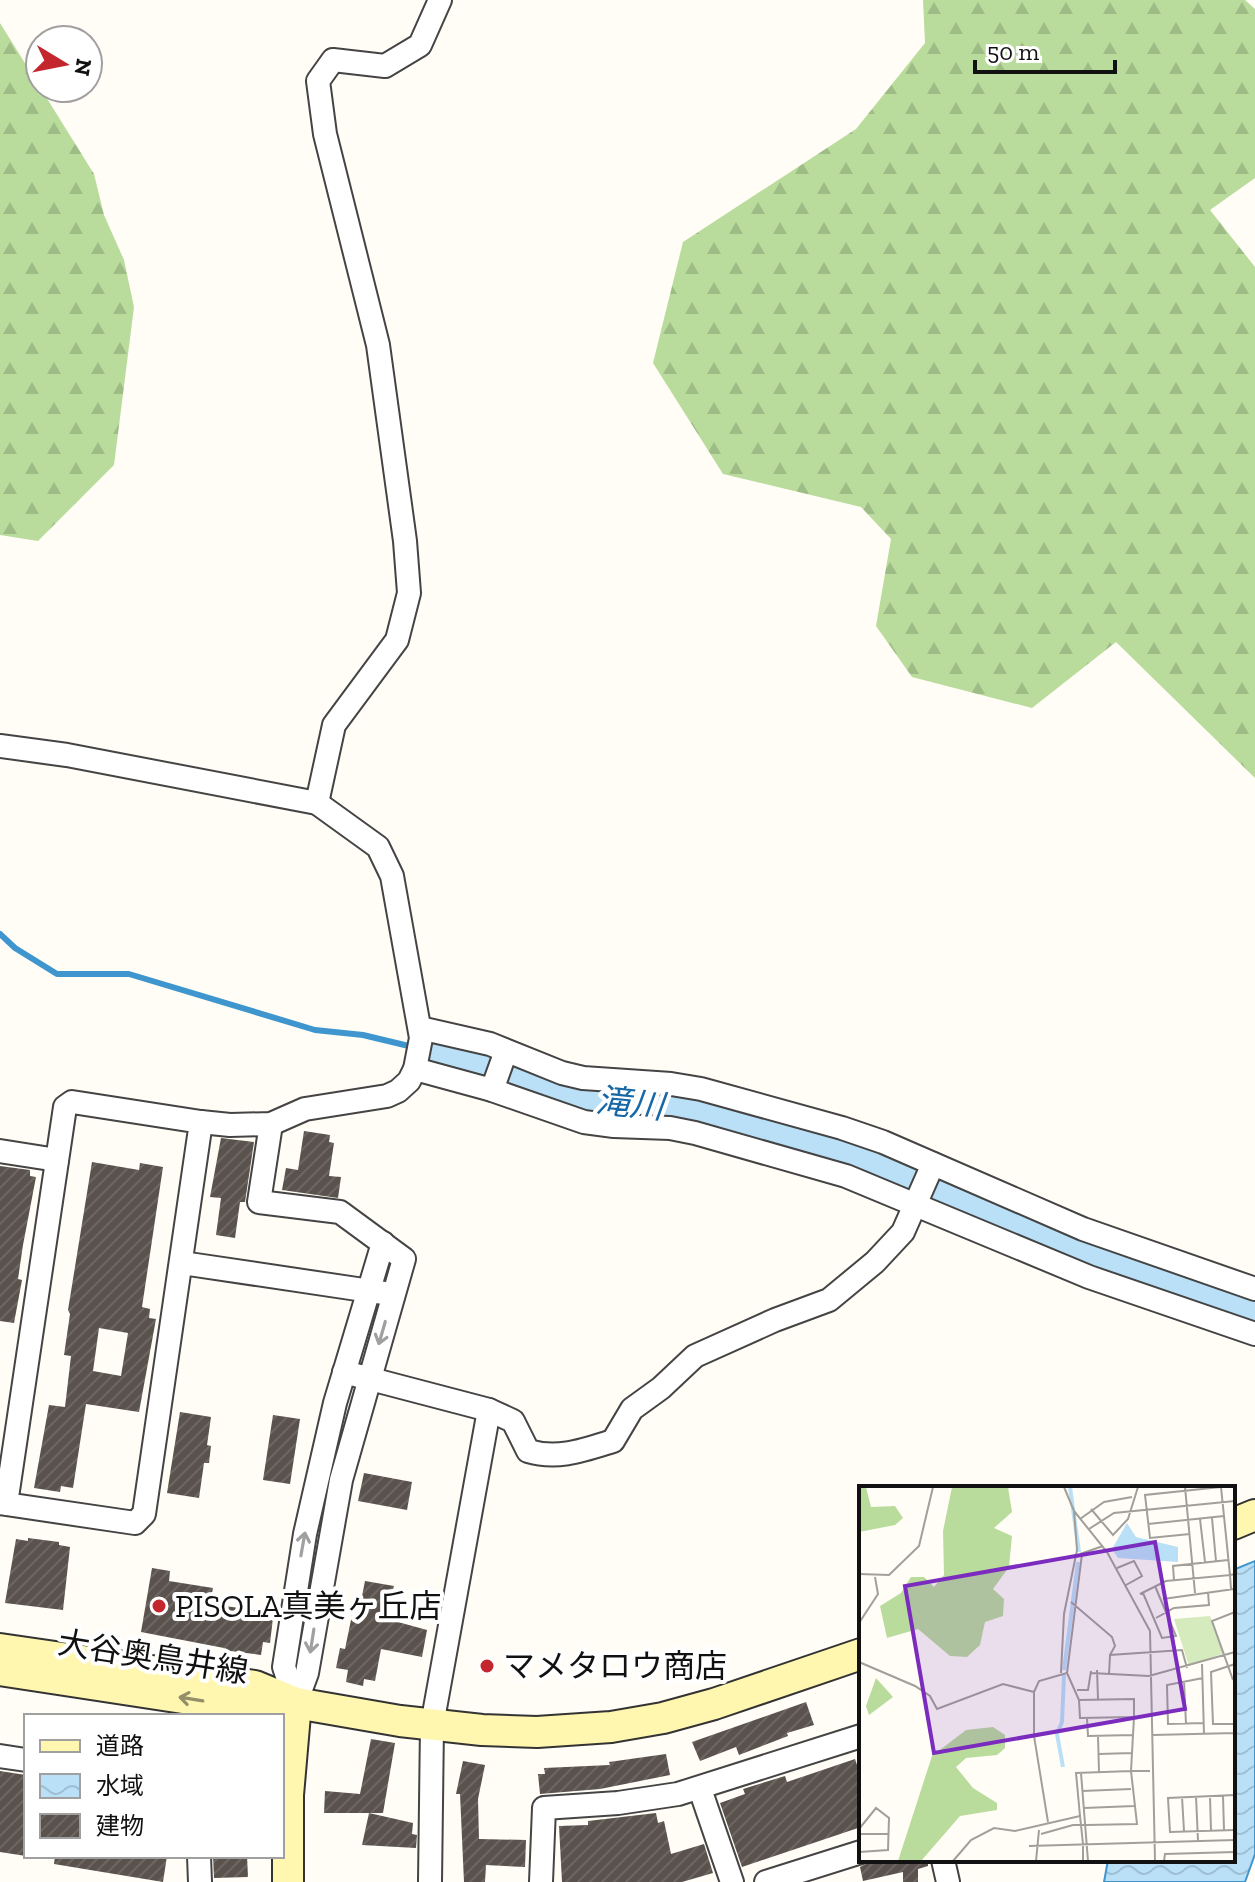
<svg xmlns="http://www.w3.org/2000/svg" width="1255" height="1882" font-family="'Zilla Slab','Noto Sans JP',serif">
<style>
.forest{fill:url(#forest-firs)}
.water{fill:url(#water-waves);stroke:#3f96cf;stroke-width:2}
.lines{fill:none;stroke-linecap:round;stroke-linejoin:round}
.stream{stroke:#3f96cf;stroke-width:6}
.river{stroke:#b9e0f7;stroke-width:34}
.building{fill:url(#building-hatch);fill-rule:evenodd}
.street-casing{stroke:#444;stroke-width:26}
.secondary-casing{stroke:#333;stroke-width:34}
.street{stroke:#fff;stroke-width:22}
.secondary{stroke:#fff6b0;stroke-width:30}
.oneway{stroke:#a0a0a0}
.oneway2{stroke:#948f68}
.poi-dot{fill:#c4262e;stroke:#fff;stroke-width:3}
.labels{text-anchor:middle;stroke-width:8;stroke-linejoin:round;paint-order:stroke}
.poi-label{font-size:32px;fill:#111;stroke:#fff;text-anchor:start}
.street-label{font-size:32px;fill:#111;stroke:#fff}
.water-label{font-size:34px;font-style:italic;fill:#1768a6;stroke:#fff}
.inset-river{fill:none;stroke:#b9e0f7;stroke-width:4}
.inset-road{fill:none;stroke:#a09f9a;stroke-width:2}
.view{fill:#7b2cbf;fill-opacity:0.15;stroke:#7b2cbf;stroke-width:4}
.inset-edge{fill:none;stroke:#111;stroke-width:4}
</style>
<defs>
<pattern id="forest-firs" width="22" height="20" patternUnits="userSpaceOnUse" patternTransform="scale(2)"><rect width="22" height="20" fill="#b9dc9c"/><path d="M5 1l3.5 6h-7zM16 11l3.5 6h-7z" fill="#9ebc85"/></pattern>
<pattern id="water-waves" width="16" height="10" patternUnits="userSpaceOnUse" patternTransform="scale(2)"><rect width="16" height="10" fill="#b9e0f7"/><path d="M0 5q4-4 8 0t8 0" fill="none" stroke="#9ebfd3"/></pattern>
<pattern id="building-hatch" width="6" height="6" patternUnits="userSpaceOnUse" patternTransform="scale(2)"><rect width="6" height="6" fill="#5a524d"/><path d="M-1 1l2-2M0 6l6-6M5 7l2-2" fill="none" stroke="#6d6662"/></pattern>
</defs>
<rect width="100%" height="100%" fill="#fffdf5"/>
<g class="forest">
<path d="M923,0H1245L1255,9V178L1210,210L1255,267V778L1116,642L1032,708L912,677L876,626L891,539L861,507L723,474L653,363L683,242L856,129L925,43Z"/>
<path d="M0,23L94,174L104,215L124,260L134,307L114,465L38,541L0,535Z"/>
</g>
<path class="water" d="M1255,1561V1854L1245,1882H1104L1108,1860H1233V1570Z"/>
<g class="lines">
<path class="stream" d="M0,934L15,948L57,974H129L315,1030L363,1035L413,1047"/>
<path class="river" d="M427,1050L481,1065L581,1099L678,1108L827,1148L879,1165L1074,1249L1255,1312"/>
</g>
<g class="building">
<path d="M304,1131L330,1135L329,1142L334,1143L329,1176L341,1177L338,1198L282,1190L286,1168L298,1170Z"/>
<path d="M221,1138L254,1142L245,1202H240L235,1238L216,1235L221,1198L210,1197Z"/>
<path d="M92,1162L139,1170L140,1163L163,1167L142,1307L150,1309L149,1318L156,1319L139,1412L86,1404L73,1488L61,1486L60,1492L34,1488L49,1405L65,1407L71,1356L64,1355L70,1314L68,1310ZM99,1328L128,1333L121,1376L93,1371Z"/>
<path d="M0,1166L30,1170V1176L36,1177L23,1245L18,1279L22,1280L14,1323L0,1321Z"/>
<path d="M180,1412L211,1417L207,1445L211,1446L209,1463H204L199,1498L167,1493Z"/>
<path d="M273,1415L300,1419L290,1484L263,1480Z"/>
<path d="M364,1473L412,1482L407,1510L358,1501Z"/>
<path d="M28,1538L59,1542V1545L70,1547L63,1610L5,1603L16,1539L28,1541Z"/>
<path d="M152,1568L170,1571L169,1581L213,1588L210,1604L268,1612L267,1617L273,1618L270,1643L263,1642L261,1655L223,1650L224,1648L141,1632Z"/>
<path d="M365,1581L394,1586L387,1619L427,1630L422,1657L381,1649L375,1681L364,1679L363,1686L346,1682L348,1670L336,1668L340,1648L345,1649L352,1615L358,1616Z"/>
<path d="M806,1702L814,1725L787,1733L788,1736L739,1755L736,1747L700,1761L692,1742Z"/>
<path d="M371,1739L395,1743L383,1813H324L325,1791L360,1794Z"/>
<path d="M666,1754L670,1775L600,1789L540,1794L538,1774H545L544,1768L610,1765L609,1762Z"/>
<path d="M855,1759L861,1777V1827L742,1867L720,1803L745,1794L743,1789L785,1776L787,1782Z"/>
<path d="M463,1761L485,1765L478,1799L479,1839L526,1840L525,1867L486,1865L485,1882H464L460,1794H456Z"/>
<path d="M0,1771L26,1775V1856L0,1852Z"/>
<path d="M369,1813L413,1823L412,1834L417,1835L416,1848L362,1845Z"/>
<path d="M656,1813L658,1823L664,1821L671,1854L704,1844L713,1873L682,1882H562L559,1826L588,1825V1821Z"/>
<path d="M55,1856H167L163,1882L54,1864Z"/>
<path d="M213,1856H247L248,1877L214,1878Z"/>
<path d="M874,1860H928V1866L918,1869V1882H903V1872L863,1881L860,1867Z"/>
</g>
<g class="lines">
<defs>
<g id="street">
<path d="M0,746L67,755L317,803L378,847L392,876L421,1038L415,1069L409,1081L398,1091L387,1096L305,1109L271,1124L230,1125L201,1122"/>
<path d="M317,803L334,725L397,640L409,593L405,541L378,345L325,134L318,81L333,60L385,66L420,45L440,0"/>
<path d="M420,1028L490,1044L562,1073L583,1078L671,1084L701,1089L842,1128L883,1142L1083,1229L1255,1289"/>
<path d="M415,1069L492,1090L584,1122L614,1126L670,1128L695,1133L846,1176L1089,1277L1255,1334"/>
<path d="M492,1090L506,1051"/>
<path d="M271,1124L259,1202L340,1212L404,1259L341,1480L307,1673L296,1703"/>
<path d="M0,1151L57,1160"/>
<path d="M182,1263L384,1293"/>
<path d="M344,1372L489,1410L432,1725L430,1882"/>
<path d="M489,1410L513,1421L528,1451C558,1460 584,1450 613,1441L632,1409L661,1388L695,1356L775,1320L829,1300L875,1262L903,1232L933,1164"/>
<path d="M0,1503L6,1504L135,1523L144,1514L201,1122L72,1102L65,1107L6,1504"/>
<path d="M296,1703L284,1667L305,1534L335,1403L383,1243"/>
<path d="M0,1756L26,1760"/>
<path d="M700,1789L732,1882"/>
<path d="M199,1856L200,1882"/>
<path d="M943,1860L948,1882"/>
<path d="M541,1882L544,1808L618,1803L678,1794L861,1736"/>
<path d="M766,1882L861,1852"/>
</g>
<g id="secondary">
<path d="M1233,1524L1255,1515"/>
<path d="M0,1649L255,1686L296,1703L400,1721L482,1730L537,1732L611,1727L663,1718L714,1704L861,1654"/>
<path d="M0,1670L255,1709L294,1703"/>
<path d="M288,1882V1795L296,1703"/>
</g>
</defs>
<use href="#street" class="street-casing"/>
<use href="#secondary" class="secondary-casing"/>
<use href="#street" class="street"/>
<use href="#secondary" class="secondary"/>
</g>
<defs><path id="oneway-shaft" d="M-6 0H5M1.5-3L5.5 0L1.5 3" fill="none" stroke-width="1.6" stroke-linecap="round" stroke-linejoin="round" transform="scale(2)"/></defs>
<g class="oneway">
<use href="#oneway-shaft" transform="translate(382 1333) rotate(106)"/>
<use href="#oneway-shaft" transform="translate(303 1544) rotate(-80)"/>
<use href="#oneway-shaft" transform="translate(312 1641) rotate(99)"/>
</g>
<use class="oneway2" href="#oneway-shaft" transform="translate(191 1699) rotate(-171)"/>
<g class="poi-dot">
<circle cx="159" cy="1606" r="8"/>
<circle cx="487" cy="1666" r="8"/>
</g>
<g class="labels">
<g class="poi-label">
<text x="175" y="1617">PISOLA真美ヶ丘店</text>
<text x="503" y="1677">マメタロウ商店</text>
</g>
<g class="street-label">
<text transform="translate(153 1657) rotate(9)" y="11">大谷奥鳥井線</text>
</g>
<g class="water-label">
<text transform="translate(630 1103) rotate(6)" y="12">滝川</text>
</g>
</g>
<g transform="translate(859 1486)">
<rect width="376" height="376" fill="#fffdf5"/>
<path d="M351,130L365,167L330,180L315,133Z" fill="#d5ebbd"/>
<path d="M0,1H7L12,21L36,20L44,32L36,39L0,46ZM93,1H149L153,26L135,42L153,50L150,81L134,103L145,113L144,130L126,136L121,159L108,171L91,170L59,143L28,152L21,120L42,107L52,91H65L75,101L85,89L84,45ZM17,192L34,211L10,229L7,220ZM134,241L146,249V262L138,269L107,272L97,281L114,302L138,317V324L101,330L62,375H39L73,270L107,244Z" fill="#b9dc9c"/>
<path d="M268,37L277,51L319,61V76L259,72L253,63Z" fill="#b9e0f7"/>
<path class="inset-river" d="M211,1L220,66M205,184L219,76M204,281L198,248L203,236L205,189"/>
<path class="inset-road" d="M205,1L215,25L248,66L291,145L296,375M326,1L336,107M362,1L371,89L376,88M232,23L254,49L269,33L279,1M353,32L357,75M221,33L245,16L273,11M341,33L346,76M289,38L365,30M230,43L255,27L376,15M331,48L291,52L286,9L362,1M221,68L244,60M258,82L275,75L283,90L267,99M0,88L30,89L60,60L74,1M315,94L314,80L369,74M284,107L303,152L317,150L296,100M281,108L307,95L371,89L372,103M304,113L375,103M212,116L253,151L256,160L251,169M297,132L315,122L350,119L349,106M0,137L19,108L16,91M0,176L56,200L71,210L78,223L144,198L175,206M343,178L345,248M376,178L352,186L354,238H376M238,184L239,213M202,187L205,128L218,64L215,25M232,187L290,190L376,166M250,189L251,169L323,164L328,182M344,192L308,199L309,238L345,237M374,194L353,135L376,126M325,195L327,238M218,204H229L232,185M375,209L376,256M220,214L208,187L223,68M275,231L221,232L220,214L275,213V231L272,285H291M228,232L229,250L274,249M294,249L376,247M239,250L240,286M240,268L273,267M222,287L229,375M223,305L272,303M376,309L309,312L311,346L376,344M337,310L339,355M351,310L352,345M364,310L365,344M323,311L325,345M225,322L275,320M189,336L175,250V206L180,195L208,187M0,343L17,322L30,332L29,364L0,366M0,348H30M182,348L214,339H227L278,338L272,285L217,287L221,330L222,339L224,358V375M170,360L376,354M94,375L112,354L135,342L156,345L221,330M177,375L180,344M305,375L306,368L376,366"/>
<path class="view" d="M296,56L326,223L75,267L46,100Z"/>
<rect width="376" height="376" class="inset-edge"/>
</g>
<rect x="24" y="1714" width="260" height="144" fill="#ffffff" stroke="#a0a0a0" stroke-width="2"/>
<rect x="40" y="1740" width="40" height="12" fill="#fff6b0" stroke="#a0a0a0" stroke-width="2"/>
<text x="96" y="1754" font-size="24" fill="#111111">道路</text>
<rect x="40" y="1774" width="40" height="24" fill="url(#water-waves)" stroke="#a0a0a0" stroke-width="2"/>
<text x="96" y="1794" font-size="24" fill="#111111">水域</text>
<rect x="40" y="1814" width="40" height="24" fill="url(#building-hatch)" stroke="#a0a0a0" stroke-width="2"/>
<text x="96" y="1834" font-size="24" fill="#111111">建物</text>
<g transform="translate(64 64) rotate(100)"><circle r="38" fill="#ffffff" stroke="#a0a0a0" stroke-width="2"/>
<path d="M0-6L14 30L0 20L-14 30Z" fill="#c4262e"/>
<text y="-12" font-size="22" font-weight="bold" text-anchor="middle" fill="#111111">N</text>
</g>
<path d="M975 60v12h140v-12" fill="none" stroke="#111111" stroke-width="4"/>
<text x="987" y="60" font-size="24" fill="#111111" stroke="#ffffff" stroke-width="6" paint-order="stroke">50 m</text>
</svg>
